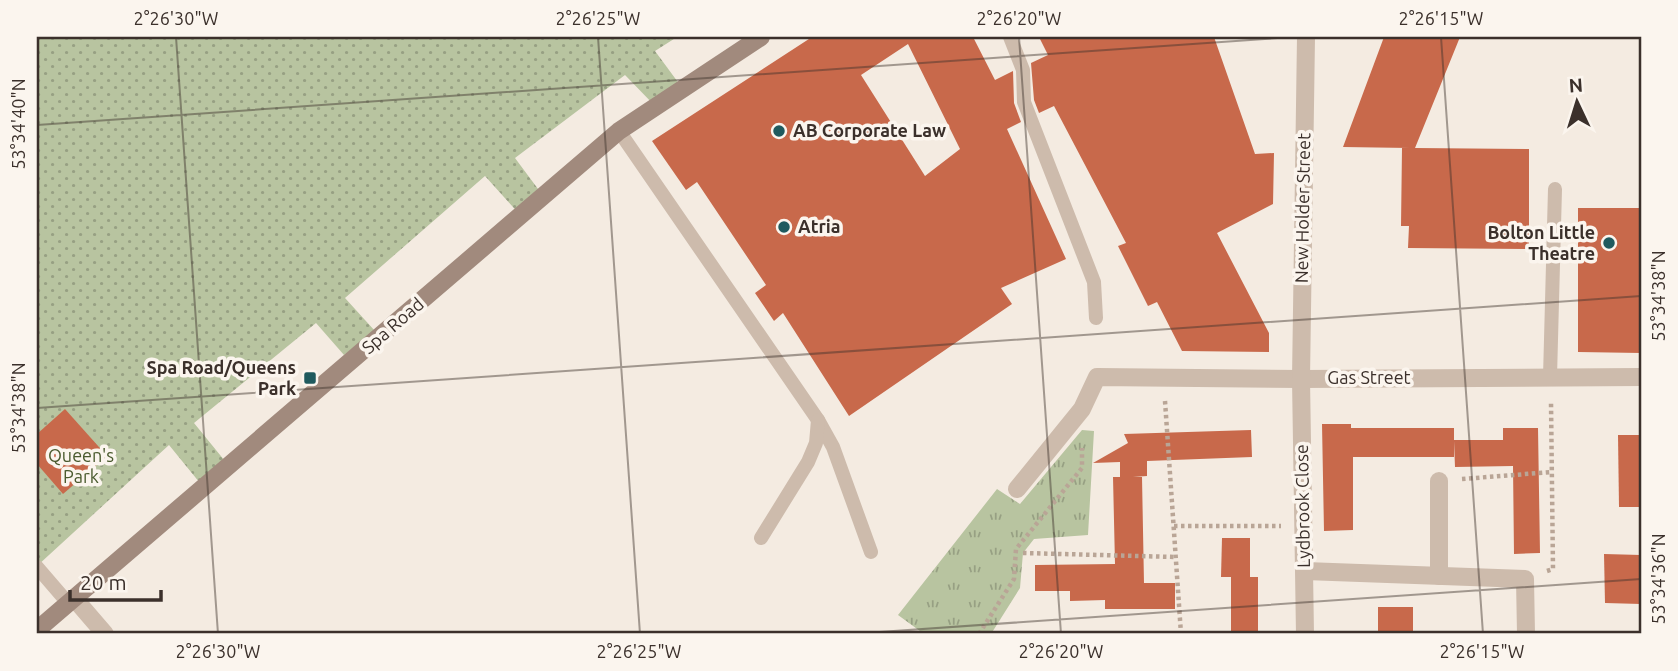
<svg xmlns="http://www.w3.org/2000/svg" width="1678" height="671" font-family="Ubuntu,sans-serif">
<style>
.grass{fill:url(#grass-tufts)}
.park{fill:url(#park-dots)}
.building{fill:#c8694b;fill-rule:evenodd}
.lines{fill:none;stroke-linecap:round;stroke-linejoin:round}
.path{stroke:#b9a596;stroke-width:4.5;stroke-dasharray:3.5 3.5;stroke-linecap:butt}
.lane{stroke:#cdbbac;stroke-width:14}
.street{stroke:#cdbbac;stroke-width:18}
.secondary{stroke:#a18a7d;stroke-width:18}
.ticks{fill:none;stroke:#3b302b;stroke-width:2;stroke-opacity:0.45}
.poi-dot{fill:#1f5a5e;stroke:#fbf5ee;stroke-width:2.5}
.labels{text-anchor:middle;stroke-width:7;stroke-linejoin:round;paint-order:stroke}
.poi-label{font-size:18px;font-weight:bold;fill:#3b302b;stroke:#fbf5ee;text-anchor:start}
.street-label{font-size:18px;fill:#3b302b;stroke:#fbf5ee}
.park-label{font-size:18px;fill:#4a5a2e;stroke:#fbf5ee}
.neatline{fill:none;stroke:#3b302b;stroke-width:2.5}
.ticks-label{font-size:18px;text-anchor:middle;fill:#3b302b}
</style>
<defs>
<pattern id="grass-tufts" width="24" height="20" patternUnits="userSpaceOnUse" patternTransform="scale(1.75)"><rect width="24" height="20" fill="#b8c4a0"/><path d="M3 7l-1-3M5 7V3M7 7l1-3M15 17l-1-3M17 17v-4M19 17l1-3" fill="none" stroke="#97a083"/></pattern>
<pattern id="park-dots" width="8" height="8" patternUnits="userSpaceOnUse" patternTransform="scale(1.75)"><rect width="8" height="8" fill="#b8c4a0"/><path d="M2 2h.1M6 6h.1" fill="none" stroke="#97a083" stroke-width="1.8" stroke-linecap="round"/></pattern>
</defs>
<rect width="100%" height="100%" fill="#f4ebe1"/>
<path class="grass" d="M1082,430L1094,431L1088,535L1034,539L1023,553L1020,588L991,634H924L898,615L997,489L1020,504Z"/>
<path class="park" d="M37,37H677L655,51L683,89L656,107L625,75L515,158L544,197L521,216L485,176L345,298L375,331L344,355L316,323L194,423L229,466L204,488L169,445L37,566Z"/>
<g class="building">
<path d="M812,37H973L995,80L1013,71L1014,103L1021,122L1007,129L1066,259L1001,288L1012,304L849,416L783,313L774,321L755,293L766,285L697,182L686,190L652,141ZM908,44L960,149L925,176L861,75Z"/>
<path d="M1039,37H1214L1255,154L1274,153L1273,204L1217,233L1269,333V352L1182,351L1157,302L1148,306L1118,246L1126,243L1054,106L1039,113L1034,100L1031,63L1048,55Z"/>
<path d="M1384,37H1460L1415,148L1529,149V249L1408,248L1409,226H1401L1402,148H1410L1343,147Z"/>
<path d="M1578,208H1641V353L1578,352Z"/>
<path d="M65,409L107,456L63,494L37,464V434Z"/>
<path d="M1322,424H1351V428H1454V440H1503V428H1538L1540,553L1514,554L1513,466L1455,467L1454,441V457H1353V530L1324,531Z"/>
<path d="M1251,430L1252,457L1147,461V476L1133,477H1142L1144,583H1175V609H1105V600L1070,601V591H1035V565L1115,564L1113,477H1120V462L1093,463L1128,443L1124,434Z"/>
<path d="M1618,435H1641V507H1619Z"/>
<path d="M1222,538H1250V577H1221Z"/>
<path d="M1604,554L1641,555V604L1605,603Z"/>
<rect x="1231" y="577" width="27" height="57"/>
<path d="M1378,607H1413V634L1378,633Z"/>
</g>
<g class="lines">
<g class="path">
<path d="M1165,401L1181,634"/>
<path d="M1462,479L1552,472"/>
<path d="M1174,526H1281"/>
<path d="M1023,553L1176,557"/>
<path d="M1547,571L1553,569L1551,402"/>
<path d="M979,634L1014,579L1016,549L1082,468V448"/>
</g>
<g class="lane">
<path d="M1010,37L1023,70L1024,102L1094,282L1096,318"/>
<path d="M619,131L818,420L833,447L871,552"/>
<path d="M1550,377L1555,189"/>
<path d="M761,538L808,462L816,443L818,420"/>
<path d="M37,567L68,603"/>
</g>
<g class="street">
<path d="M1017,489L1082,409L1097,377L1301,379L1641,377"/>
<path d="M1305,571L1525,579L1526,634"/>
<path d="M1439,576V481"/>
<path d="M74,598L105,634"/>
<path d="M1305,634L1301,379L1306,37"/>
</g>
<path class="secondary" d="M37,630L619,131L761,37"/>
</g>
<path class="ticks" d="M176,37L218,634M598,37L640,634M1019,37L1061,634M1441,37L1483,634M37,125L1292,37M37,408L1641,296M851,634L1641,579"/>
<g class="poi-dot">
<circle cx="779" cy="131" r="7"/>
<circle cx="784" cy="227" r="7"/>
<circle cx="1609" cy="243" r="7"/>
<rect x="303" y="371" width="14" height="14" rx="3.5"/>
</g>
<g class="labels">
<g class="poi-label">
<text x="793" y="137">AB Corporate Law</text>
<text x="798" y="233">Atria</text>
<text x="1595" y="239" text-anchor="end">Bolton Little<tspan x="1595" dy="21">Theatre</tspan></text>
<text x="296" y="374" text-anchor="end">Spa Road/Queens<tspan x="296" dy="21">Park</tspan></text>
</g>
<g class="street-label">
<text transform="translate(1303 208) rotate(-89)" y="6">New Holder Street</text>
<text transform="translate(393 326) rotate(-41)" y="6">Spa Road</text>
<text x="1369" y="384">Gas Street</text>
<text transform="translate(1303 506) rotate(-91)" y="6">Lydbrook Close</text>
</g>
<g class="park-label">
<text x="81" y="462">Queen's<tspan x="81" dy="21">Park</tspan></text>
</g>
</g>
<rect width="1678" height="671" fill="none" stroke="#fbf5ee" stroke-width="77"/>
<g transform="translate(1577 102) rotate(356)" stroke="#fbf5ee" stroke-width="5" paint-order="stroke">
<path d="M0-5L12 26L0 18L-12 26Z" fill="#3b302b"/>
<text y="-10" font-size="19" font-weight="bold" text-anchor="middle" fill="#3b302b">N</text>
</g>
<path d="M70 590v10h91v-10" fill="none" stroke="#3b302b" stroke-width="3.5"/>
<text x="80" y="590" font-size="21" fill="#3b302b" stroke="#fbf5ee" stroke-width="5" paint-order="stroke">20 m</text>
<rect x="38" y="38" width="1602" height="594" class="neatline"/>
<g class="ticks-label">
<text x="176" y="25">2°26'30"W</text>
<text x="598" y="25">2°26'25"W</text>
<text x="1019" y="25">2°26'20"W</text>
<text x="1441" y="25">2°26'15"W</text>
<text transform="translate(19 124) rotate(-90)" y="6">53°34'40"N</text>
<text transform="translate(1659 296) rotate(-90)" y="6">53°34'38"N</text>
<text transform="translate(19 408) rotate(-90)" y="6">53°34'38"N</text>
<text transform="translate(1659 579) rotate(-90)" y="6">53°34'36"N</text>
<text x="218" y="658">2°26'30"W</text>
<text x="639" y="658">2°26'25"W</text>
<text x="1061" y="658">2°26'20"W</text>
<text x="1482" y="658">2°26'15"W</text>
</g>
</svg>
